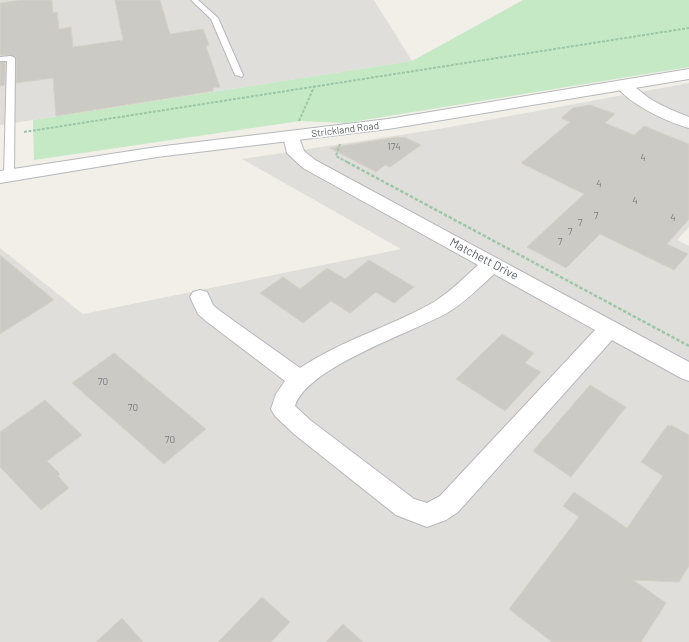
<svg xmlns="http://www.w3.org/2000/svg" width="689" height="642" font-family="Barlow,sans-serif">
<style>
.industrial{fill:#e0deda}
.green{fill:#c5e8c5}
.building{fill:#cccac5;stroke:#d6d1c6}
.lines{fill:none;stroke-linecap:round;stroke-linejoin:round}
.service-casing{stroke:#b5b8bc;stroke-width:2}
.minor-casing{stroke:#b5b8bc;stroke-width:2}
.tertiary-casing{stroke:#b5b8bc;stroke-width:2}
.path-far1{stroke:#9cc7a9;stroke-width:2;stroke-dasharray:3 1.5;stroke-linecap:butt}
.path{stroke:#9cc7a9;stroke-width:2.5;stroke-dasharray:3.5 2;stroke-linecap:butt}
.service{fill:#fff;fill-rule:evenodd}
.minor{fill:#fff;fill-rule:evenodd}
.tertiary{fill:#fff;fill-rule:evenodd}
.labels{text-anchor:middle;stroke-width:3;stroke-linejoin:round;paint-order:stroke}
.far-street-label{font-size:10px;fill:#5f6368;stroke:#fff}
.number-label{font-size:10px;fill:#7a7d7f}
.street-label{font-size:12px;fill:#5f6368;stroke:#fff}
</style>
<rect width="100%" height="100%" fill="#f1efe8"/>
<g class="industrial">
<path d="M0,0H374L412,61L0,125Z"/>
<path d="M689,83V227L677,240L689,246V642H0V248L83,314L401,249L242,159L439,129Z"/>
</g>
<path class="green" d="M523,0H689V67L345,123L300,121L34,160L33,120L412,61Z"/>
<g class="building">
<path d="M22,0H52L53,13L57,12L59,29L71,27L73,47L123,40L115,0H160L170,34L203,29L209,45L206,46L220,87L213,88V91L56,116L53,78L16,83V58L11,55H0V3Z"/>
<path d="M0,62H5V85L0,86Z"/>
<path d="M590,105L615,114L605,123L634,135L644,126L689,144V219L667,244L688,254L674,270L600,234L566,268L527,247L584,194L521,163L570,122L561,118L573,108Z"/>
<path d="M398,137L402,138L404,137L421,145L390,167L385,165L376,172L330,148Z"/>
<path d="M0,255L54,300L0,334Z"/>
<path d="M369,260L414,287L394,303L376,292L350,313L331,301L303,323L260,293L283,277L300,289L327,268L345,279Z"/>
<path d="M502,334L534,353L525,363L541,372L505,411L456,379Z"/>
<path d="M114,353L206,429L164,464L72,383Z"/>
<path d="M590,385L626,407L571,477L533,451Z"/>
<path d="M45,400L82,435L47,461L60,474L58,476L69,488L41,510L0,467V432Z"/>
<path d="M668,425L670,427L671,425L689,435V566L679,582L633,580L666,603L641,642H552L509,609L579,517L563,506L574,492L627,528L663,476L641,462Z"/>
<path d="M262,597L290,622L271,642H218Z"/>
<path d="M122,618L143,642H96Z"/>
<path d="M343,624L363,642H326Z"/>
</g>
<g class="lines">
<defs>
<g id="service">
<path d="M191,0H198L218,18L243,75L242,77L235,75L211,19Z"/>
<path d="M11,56L15,58L14,175L9,178L4,175L7,61H0V57Z"/>
</g>
<g id="minor">
<path d="M623,80C633,83 642,94 652,100C664,107 676,112 689,117V128C667,122 629,104 615,85L618,82Z"/>
<path d="M291,131L297,132L304,151L315,160L689,362V381L681,378L612,340L458,512L446,520L427,527L396,515L294,434L275,416L271,409L276,394L285,381L206,321L198,314L190,297L193,292L200,290L207,292L213,305L220,311L300,368C342,340 390,327 434,302C450,292 464,278 478,265L303,168L287,153L283,136L285,132ZM494,274L595,330L440,496L427,503L414,499L310,420L295,406C307,367 411,333 447,313C464,303 479,288 494,274Z"/>
</g>
<path id="tertiary" d="M689,69V79L388,129L157,157L0,183V171L157,147L388,119Z"/>
</defs>
<use href="#service" class="service-casing"/>
<use href="#minor" class="minor-casing"/>
<use href="#tertiary" class="tertiary-casing"/>
<g class="path-far1">
<path d="M299,121L314,87"/>
<path d="M24,132L689,28"/>
<path d="M340,144L336,156L349,163"/>
</g>
<path class="path" d="M347,162L689,346"/>
<use href="#service" class="service"/>
<use href="#minor" class="minor"/>
<use href="#tertiary" class="tertiary"/>
</g>
<g class="labels">
<g class="far-street-label">
<text transform="translate(345 129) rotate(-7)" y="4">Strickland Road</text>
</g>
<g class="number-label">
<text x="394" y="150">174</text>
<text x="643" y="161">4</text>
<text x="599" y="187">4</text>
<text x="635" y="204">4</text>
<text x="596" y="219">7</text>
<text x="673" y="221">4</text>
<text x="580" y="226">7</text>
<text x="570" y="235">7</text>
<text x="560" y="245">7</text>
<text x="103" y="385">70</text>
<text x="133" y="411">70</text>
<text x="170" y="443">70</text>
</g>
<g class="street-label">
<text transform="translate(484 259) rotate(28)" y="4">Matchett Drive</text>
</g>
</g>
</svg>
